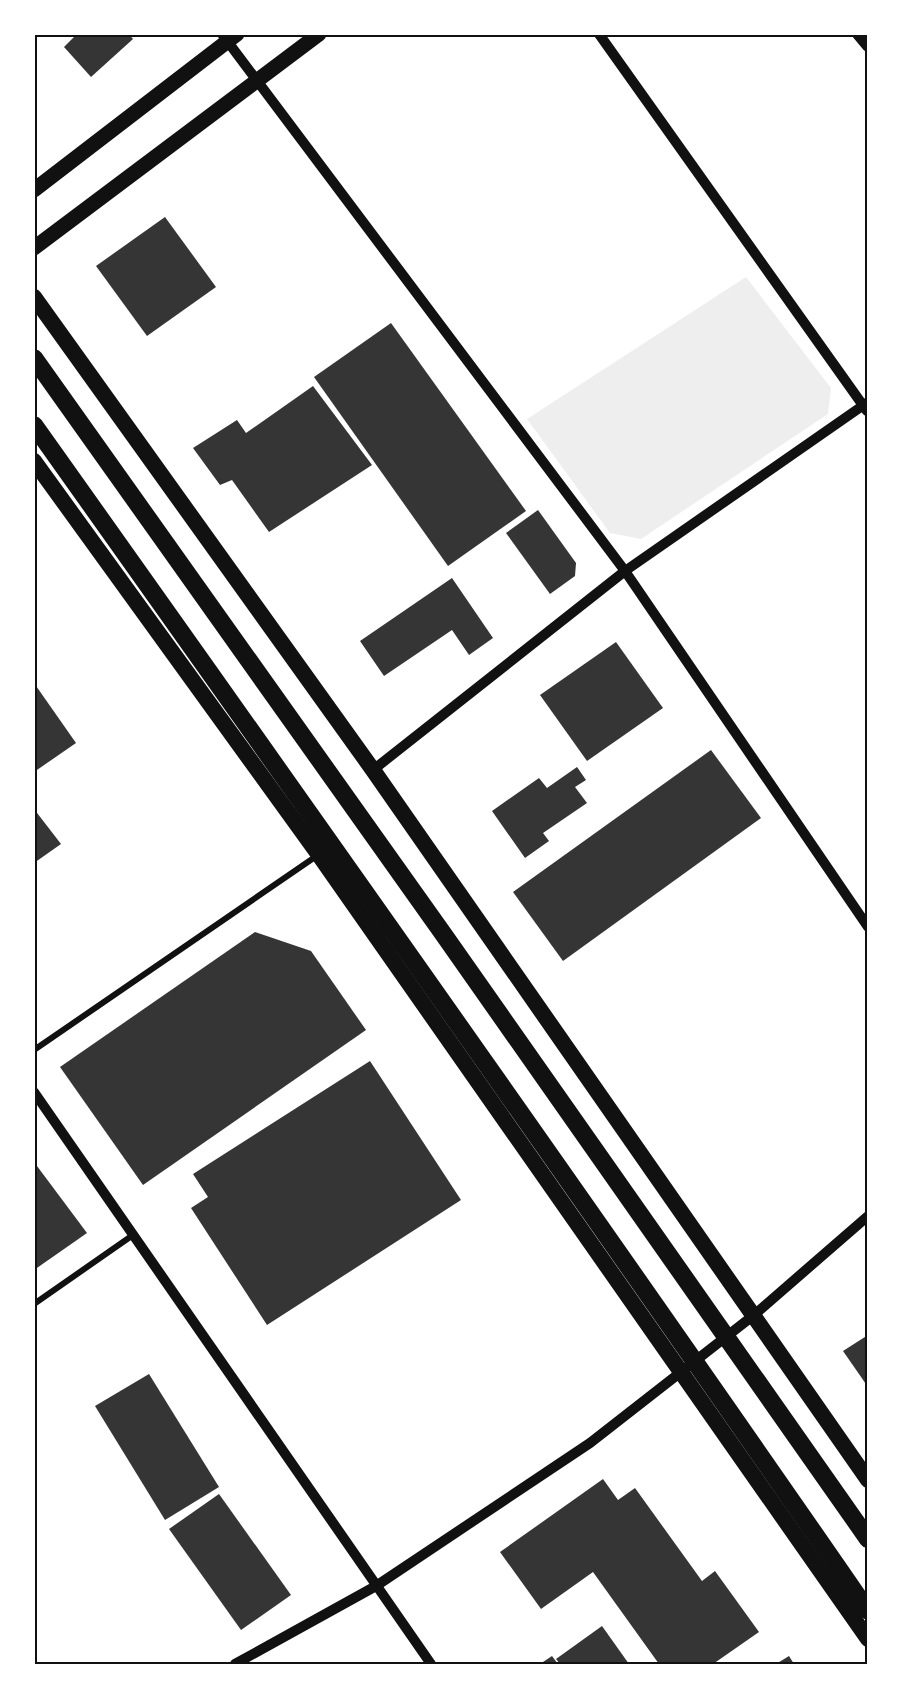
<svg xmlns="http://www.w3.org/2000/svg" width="902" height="1699" font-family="'Alegreya Sans',sans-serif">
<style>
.green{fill:#eee}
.building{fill:#353535}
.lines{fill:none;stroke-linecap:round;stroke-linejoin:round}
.minor{stroke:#111;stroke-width:6}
.tertiary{stroke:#111;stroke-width:10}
.secondary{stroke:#111;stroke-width:12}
.primary{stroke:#111;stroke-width:15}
.trunk{stroke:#111;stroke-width:16}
.motorway{stroke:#111;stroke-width:18}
.neatline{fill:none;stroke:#111;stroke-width:2}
</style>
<rect width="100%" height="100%" fill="#fff"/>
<path class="green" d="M746,277L831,388L828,414L641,539L610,533L527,419Z"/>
<g class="building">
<path d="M77,34H129L133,39L91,77L64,47Z"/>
<path d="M165,217L216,287L147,336L96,266Z"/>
<path d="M391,323L526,511L448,566L314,377Z"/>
<path d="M313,386L372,465L269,532L232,480L220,485L193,448L237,420L246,433Z"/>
<path d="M538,510L576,563L575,576L550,594L506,533Z"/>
<path d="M452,578L493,638L469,655L452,630L384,676L360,641Z"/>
<path d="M616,642L663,708L587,761L540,695Z"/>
<path d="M34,683L76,743L34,772Z"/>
<path d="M711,750L761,818L563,961L513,892Z"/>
<path d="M577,767L586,780L575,787L587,803L543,833L549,841L525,858L492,811L539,778L547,788Z"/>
<path d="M34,809L61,844L34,863Z"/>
<path d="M255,932L311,951L366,1030L143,1185L60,1067Z"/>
<path d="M370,1061L461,1200L267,1325L191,1208L208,1197L193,1174Z"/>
<path d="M34,1162L87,1233L34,1270Z"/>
<path d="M868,1335V1387L843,1351Z"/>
<path d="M149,1374L219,1487L165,1520L95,1406Z"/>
<path d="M603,1479L618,1500L635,1488L702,1581L715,1571L759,1632L713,1664H659L593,1572L541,1609L500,1552Z"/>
<path d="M219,1494L291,1595L241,1630L169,1529Z"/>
<path d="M602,1626L629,1664H560L556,1659Z"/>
<path d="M552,1656L558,1664H540Z"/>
<path d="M789,1656L794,1664H776Z"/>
</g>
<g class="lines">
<g class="minor">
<path d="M34,1050L318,855"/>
<path d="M34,1304L133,1235"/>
</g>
<g class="tertiary">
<path d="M222,34L625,571L868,927"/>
<path d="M599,34L867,411"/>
<path d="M373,770L625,571L868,402"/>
<path d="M34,1092L431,1664"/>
<path d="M235,1664L376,1586L590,1443L754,1315L868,1216"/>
</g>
<path class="secondary" d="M858,34L868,46"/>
<g class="primary">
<path d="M34,190L237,34"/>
<path d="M34,248L319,34"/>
</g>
<g class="trunk">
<path d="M34,297L373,770L868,1480"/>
<path d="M34,461L319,855L868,1639"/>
</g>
<g class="motorway">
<path d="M34,358L444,935L868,1539"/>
<path d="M34,425C314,819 593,1213 868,1611"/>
</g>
</g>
<rect width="902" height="1699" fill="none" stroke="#ffffff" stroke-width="72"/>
<rect x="36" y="36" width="830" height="1627" class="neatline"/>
</svg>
